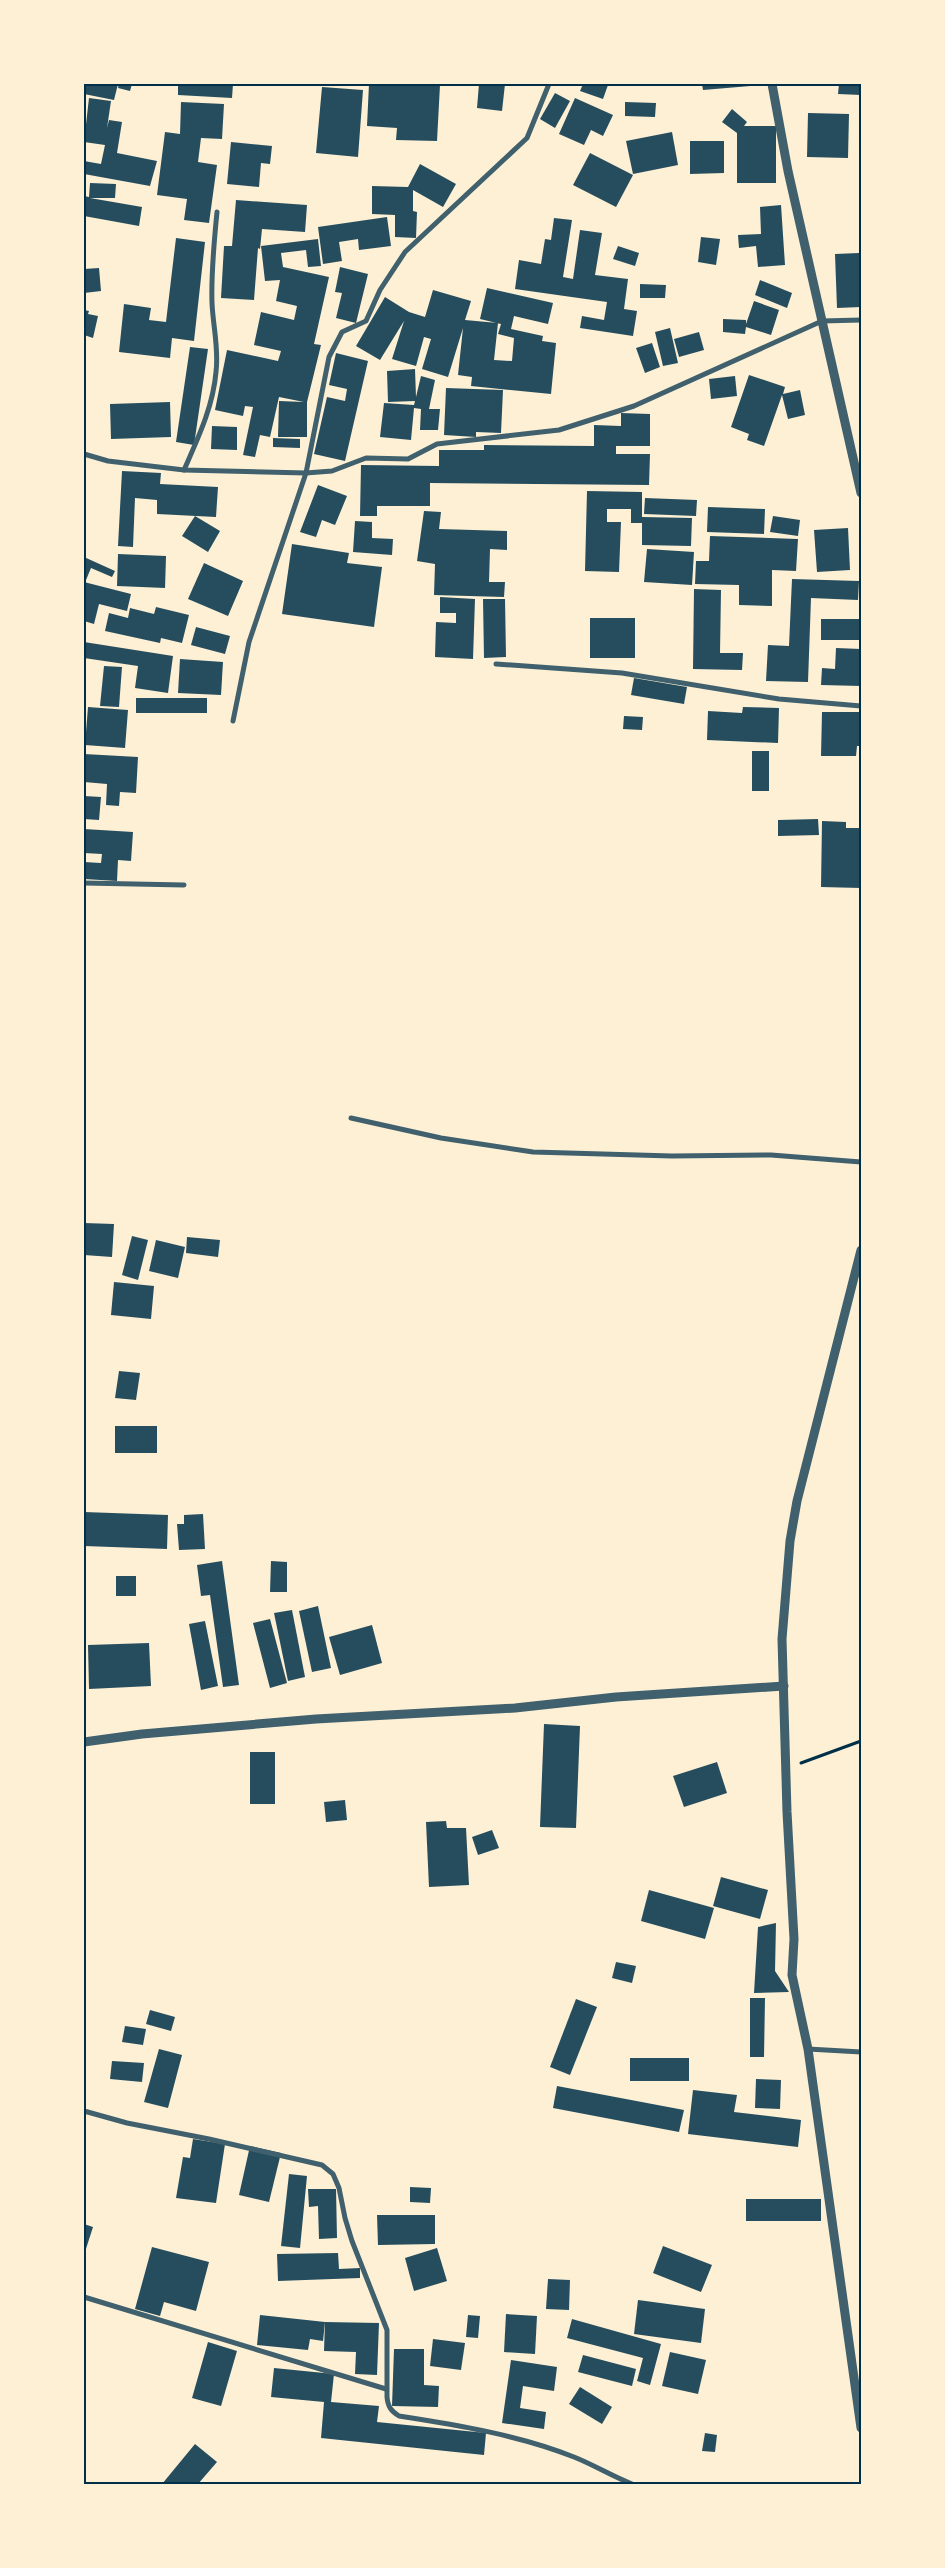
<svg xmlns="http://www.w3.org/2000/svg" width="945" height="2568" font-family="'Asap Condensed',sans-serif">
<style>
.building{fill:#264d5e}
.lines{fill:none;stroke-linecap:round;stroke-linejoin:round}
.path{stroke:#003049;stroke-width:3}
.minor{stroke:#3f606c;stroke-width:5}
.tertiary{stroke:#3f606c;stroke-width:9}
.neatline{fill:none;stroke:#003049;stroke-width:2}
</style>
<rect width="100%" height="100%" fill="#fdf0d5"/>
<g class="building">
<path d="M85,84H118L114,100L84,94Z"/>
<path d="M119,84H132L130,91L118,88Z"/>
<path d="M178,84H233L232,98L178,95Z"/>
<path d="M369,84L440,85L437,141L396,140L397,128L367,126Z"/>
<path d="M479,84H505L502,111L477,108Z"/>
<path d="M583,84L608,85L603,99L580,91Z"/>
<path d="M702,84H761L762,85L703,90Z"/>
<path d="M839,84H861V95L838,94Z"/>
<path d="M322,87L363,90L358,157L316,153Z"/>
<path d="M555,93L570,101L555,128L540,119Z"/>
<path d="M89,98L111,101L107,128L109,120L122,122L117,153L157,161L150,186L84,174V161L101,164L105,145L84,142Z"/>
<path d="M575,98L613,115L603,136L591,130L584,145L559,134Z"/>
<path d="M181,102L224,104L222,139L201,138L198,162L217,165L209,223L184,220L187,199L157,195L165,132L180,134Z"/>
<path d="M625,102L656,103L655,117L625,116Z"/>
<path d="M732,109L747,122L744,126H776V183H737V133L722,122Z"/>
<path d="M808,113L849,114L848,158L807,157Z"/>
<path d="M672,132L678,165L633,174L626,141Z"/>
<path d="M690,141H724V173L690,174Z"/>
<path d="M231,142L272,146L270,164L261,163L259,187L227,184Z"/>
<path d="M590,153L633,175L616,207L573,185Z"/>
<path d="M420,164L456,184L443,207L413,190V211L417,212L416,238L395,237V215L372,214V186L408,187Z"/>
<path d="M90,183L116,184L115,198H90L142,207L139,226L84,216V196L89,197Z"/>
<path d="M236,200L307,205L305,232L262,229L260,249L258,248L254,300L221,298L224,246H232Z"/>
<path d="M781,205L785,265L758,267L756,246L739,248L738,235L761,234L760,207Z"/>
<path d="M387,217L391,246L359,250L358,239L339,242L342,261L323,264L318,227Z"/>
<path d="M554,218L572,220L563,277L573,279L580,230L602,233L595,275L628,279L624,309L637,311L633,336L580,328L582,316L604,320L607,302L515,289L519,260L541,264L545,239L551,240Z"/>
<path d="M701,237L720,239L716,265L698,262Z"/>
<path d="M176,238L205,242L194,341L172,338L170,358L119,352L124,304L151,308L149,320L166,322Z"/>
<path d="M318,239L321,266L308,267L306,250L281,253L283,267L329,277L314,344L321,345L307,402V437H278L279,401L304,402L279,397L270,437L260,435L255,457L243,455L253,407L245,406L243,416L215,410L227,350L278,361L281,351L254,345L261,312L294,320L297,306L276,301L280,280L265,281L261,246Z"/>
<path d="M618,246L639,253L635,266L613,259Z"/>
<path d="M859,253L861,307L837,308L835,254Z"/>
<path d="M340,267L368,274L356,323L336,318L342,293L335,292Z"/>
<path d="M99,268L101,291L84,293V269Z"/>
<path d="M760,280L792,293L787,308L755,295Z"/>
<path d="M640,284L666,285L665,298H640Z"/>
<path d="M487,288L553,303L548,324L514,316L511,329L543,336L542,341L556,343L551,394L471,386L472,377L458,375L463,328L448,377L422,369L431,339L424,337L416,366L392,359L404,321L380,360L356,346L385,297L409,312L425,317L433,290L471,301L465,320L498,323L494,360L512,361L514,338L498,334L501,324L480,319Z"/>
<path d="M754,301L779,310L771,335L746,327L745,334L723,332V319L746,320V324Z"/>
<path d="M84,310L89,311L88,314L98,316L93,338L84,335Z"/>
<path d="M670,328L678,363L663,366L655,332Z"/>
<path d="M699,332L704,350L679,357L674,339Z"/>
<path d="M652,343L660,367L645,373L636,348Z"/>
<path d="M190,347L208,349L194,445L176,442Z"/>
<path d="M336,353L368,361L345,461L314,454L327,397L345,401L347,389L329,385Z"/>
<path d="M415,369L416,397L421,376L435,380L429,409H440L438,430H420L421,409L414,408L411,440L380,437L384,403L414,405L415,401L388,402L387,371Z"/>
<path d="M749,375L785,387L783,394L800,390L805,415L788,419L782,395L764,446L747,440L749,434L731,427Z"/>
<path d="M735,376L737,396L711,399L709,379Z"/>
<path d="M446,388L503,390L501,433L476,432V437L444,435Z"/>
<path d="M170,402L171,437L111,439L110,404Z"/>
<path d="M621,413L650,414V446H616V454H650L649,485L430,483V506H377V516H360L361,465L439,466V450H484V445L594,446V425L621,426Z"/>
<path d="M212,426L237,427V450L211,449Z"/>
<path d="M273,438L300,439V448L273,447Z"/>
<path d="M122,471L161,473L160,484L218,487L216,517L157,514V500L135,498L133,547L118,546Z"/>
<path d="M318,485L347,496L335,525L322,520L316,537L300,532Z"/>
<path d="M587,491L642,492V517L692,518L691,546L642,545V523H631V509H607V522H621L619,572L585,571Z"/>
<path d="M645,498L697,500L696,516L644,514Z"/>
<path d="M708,507L765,509L764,534L707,532Z"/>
<path d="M424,511L441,512L439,529L507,531V550L490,549L489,582H505L504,597L434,595L435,564L417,561Z"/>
<path d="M195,516L220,531L208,552L182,536Z"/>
<path d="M773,516L800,520L798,536L770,532Z"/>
<path d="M355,521L372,522V538L393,539L392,555L353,552Z"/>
<path d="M848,528L850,570L817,572L814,530Z"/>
<path d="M710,536L798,539L796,571L772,570V606L739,605V585L695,584L696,561H709Z"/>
<path d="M292,544L349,553L347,563L382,567L374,627L282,614Z"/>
<path d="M647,549L694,552L692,585L644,582Z"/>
<path d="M118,554L166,556L165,588L117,586Z"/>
<path d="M84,557L115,571L112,577L91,568L86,580L84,579Z"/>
<path d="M204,563L243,581L228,616L188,599Z"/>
<path d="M792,579L859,581L858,600L811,598L808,682L766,681L768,645L789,646Z"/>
<path d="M84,582L131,594L127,611L99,604L94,624L84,621Z"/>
<path d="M694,589L721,590L720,653H743L742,670L693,669Z"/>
<path d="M440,597L475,599L473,659L435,657L436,622L456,623V613H440Z"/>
<path d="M483,599H505L506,657L484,658Z"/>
<path d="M156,607L189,615L182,643L161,638L160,643L105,631L109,613L128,618L130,608L154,614Z"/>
<rect x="590" y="618" width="45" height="40"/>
<rect x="821" y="619" width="40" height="21"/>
<path d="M196,627L230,636L225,654L191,645Z"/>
<path d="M84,642L173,656L168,693L135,688L138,666L84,658Z"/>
<path d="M836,648L861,649V686L821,685L822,668L835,669Z"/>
<path d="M180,659L223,662L221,695L178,693Z"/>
<path d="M104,666L122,667L119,707L100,706Z"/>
<path d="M634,678L687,687L684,704L631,695Z"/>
<rect x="136" y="698" width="71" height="15"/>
<path d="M88,707L128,710L125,748L85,745Z"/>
<path d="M743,707L779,708L778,743L707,740L708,711L742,713Z"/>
<path d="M822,712H861V746H857L856,756H821Z"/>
<path d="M624,716L643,717L642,730L623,729Z"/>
<rect x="752" y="751" width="17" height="40"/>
<path d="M84,754L138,757L136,793L120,792L119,806L106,805L107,784L84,782Z"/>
<path d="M84,796L101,797L99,820L84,819Z"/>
<path d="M818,819L819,835L778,836V820Z"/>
<path d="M822,821L846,822V828H861V888L821,887Z"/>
<path d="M84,829L133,832L131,861L118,860L117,881L84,879V862L101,863L102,854L84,853Z"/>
<path d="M84,1223L114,1224L112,1257L84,1255Z"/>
<path d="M132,1236L148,1240L138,1280L122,1275Z"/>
<path d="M187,1237L220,1240L218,1257L186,1253Z"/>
<path d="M156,1240L185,1247L178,1278L149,1271Z"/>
<path d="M114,1282L154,1286L151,1319L111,1315Z"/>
<path d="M119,1371L140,1373L136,1400L115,1398Z"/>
<rect x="115" y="1426" width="42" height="27"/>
<path d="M84,1512L168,1515L167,1549L84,1546Z"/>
<path d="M203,1514L205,1549L179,1550L177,1524H184V1515Z"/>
<path d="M222,1561L239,1685L223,1687L210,1595L201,1596L197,1565Z"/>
<path d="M271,1561L287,1562V1592H270Z"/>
<rect x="116" y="1576" width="20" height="20"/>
<path d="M318,1606L331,1668L312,1672L299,1611Z"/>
<path d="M292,1610L305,1677L288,1681L274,1613Z"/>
<path d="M270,1619L287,1683L270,1688L253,1623Z"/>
<path d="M205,1621L218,1686L201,1690L189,1624Z"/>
<path d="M372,1625L382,1663L340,1675L329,1637Z"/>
<path d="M149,1643L151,1686L89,1689L88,1645Z"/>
<path d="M544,1724L580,1726L576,1828L540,1827Z"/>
<rect x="250" y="1752" width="25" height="52"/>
<path d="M717,1762L727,1793L684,1807L673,1776Z"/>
<path d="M345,1800L347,1820L326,1822L324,1802Z"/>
<path d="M446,1821L447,1828H466L469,1885L429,1887L426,1822Z"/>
<path d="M492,1830L499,1848L478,1855L472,1837Z"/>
<path d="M721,1877L768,1890L760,1919L713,1906Z"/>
<path d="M649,1890L714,1908L705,1939L641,1921Z"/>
<path d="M776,1923L775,1971L789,1992L754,1993L758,1927Z"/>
<path d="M616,1962L636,1966L632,1983L612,1978Z"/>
<path d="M750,1998H765L764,2057H750Z"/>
<path d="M576,1999L597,2007L570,2075L550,2067Z"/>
<path d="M150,2010L175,2017L171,2031L146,2024Z"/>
<path d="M125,2026L146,2029L143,2045L122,2042Z"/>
<path d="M159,2049L182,2055L168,2108L144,2102Z"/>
<rect x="630" y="2058" width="59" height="23"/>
<path d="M112,2061L144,2063L142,2082L110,2079Z"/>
<path d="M756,2079L781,2080L780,2109L755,2108Z"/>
<path d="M557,2086L684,2110L679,2132L553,2108Z"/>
<path d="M693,2090L737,2095L734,2112L801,2120L798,2147L688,2134Z"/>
<path d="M193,2139L225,2144L216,2203L176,2198L183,2157L190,2158Z"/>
<path d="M250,2146L281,2153L269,2202L239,2195Z"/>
<path d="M289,2174L307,2176L300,2248L281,2246Z"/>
<path d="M410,2187L431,2188L430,2203L410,2202Z"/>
<path d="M308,2189H336L337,2238L319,2239L318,2206L309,2207Z"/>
<rect x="746" y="2199" width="75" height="22"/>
<path d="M377,2215H435V2244L378,2245Z"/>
<path d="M84,2224L93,2227L84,2255Z"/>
<path d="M663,2246L712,2265L701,2292L653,2273Z"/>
<path d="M152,2247L209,2262L196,2311L164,2302L160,2316L135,2309Z"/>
<path d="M437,2248L447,2281L414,2291L405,2258Z"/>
<path d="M338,2253L339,2269L360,2268V2278L278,2281L277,2254Z"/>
<path d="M548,2279L570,2280L569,2310L546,2309Z"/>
<path d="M638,2300L705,2309L701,2343L634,2334Z"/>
<path d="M506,2314L537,2316L535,2354L504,2352Z"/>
<path d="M260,2315L325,2322L323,2341L310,2339L308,2350L257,2345Z"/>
<path d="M468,2315L480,2316L478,2338L466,2337Z"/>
<path d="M572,2319L661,2344L650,2385L637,2381L643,2358L567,2338Z"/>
<path d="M325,2322L379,2323L377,2375L355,2374L356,2352L324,2351Z"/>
<path d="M433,2339L465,2343L461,2370L430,2366Z"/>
<path d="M208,2342L237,2351L221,2406L192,2398Z"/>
<path d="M394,2349H424V2385L439,2386L438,2407L392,2406Z"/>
<path d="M670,2352L706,2360L698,2394L662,2386Z"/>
<path d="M583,2355L636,2369L632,2386L578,2372Z"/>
<path d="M511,2360L557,2367L554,2391L523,2386L520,2408L546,2412L544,2429L502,2423Z"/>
<path d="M274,2368L334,2374L331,2402L379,2406L377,2422L486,2433L484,2455L321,2438L324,2402L271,2397Z"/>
<path d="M580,2387L612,2407L602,2424L569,2404Z"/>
<path d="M705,2433L717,2435L715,2452L702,2451Z"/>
<path d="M195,2444L217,2462L198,2484H162Z"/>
</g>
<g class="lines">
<path class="path" d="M801,1763L861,1741"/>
<g class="minor">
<path d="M84,454L108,461L184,470L306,473L332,471L366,458L408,459L437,444L559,430L634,406L822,321L861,320"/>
<path d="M184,470C198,438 213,407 216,372C219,349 213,326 212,303C211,273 214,242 217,212"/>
<path d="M496,664L622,673L779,699L861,706"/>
<path d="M233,721L249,642L306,473L329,357L342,332L366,321L380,290L405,252L527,138L549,84"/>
<path d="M84,883L184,885"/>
<path d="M351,1118L441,1138L533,1152L672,1156L771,1155L861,1162"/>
<path d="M808,2049L861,2052"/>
<path d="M84,2111L127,2123L209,2139L322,2165L333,2174L339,2188L345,2218L352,2241L387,2330V2397C388,2407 391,2411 399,2416C457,2425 519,2435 574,2457C594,2465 612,2476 632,2484"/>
<path d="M84,2297L386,2389"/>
</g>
<g class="tertiary">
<path d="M772,84L788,171L861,493"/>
<path d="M861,1250L797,1501L790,1541L782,1639L787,1812L794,1939L792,1975L808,2049L861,2428"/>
<path d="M84,1742L142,1734L316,1719L515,1708L616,1697L784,1686"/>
</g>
</g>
<rect width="945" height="2568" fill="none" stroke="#fdf0d5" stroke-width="170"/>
<rect x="85" y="85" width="775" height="2398" class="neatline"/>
</svg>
